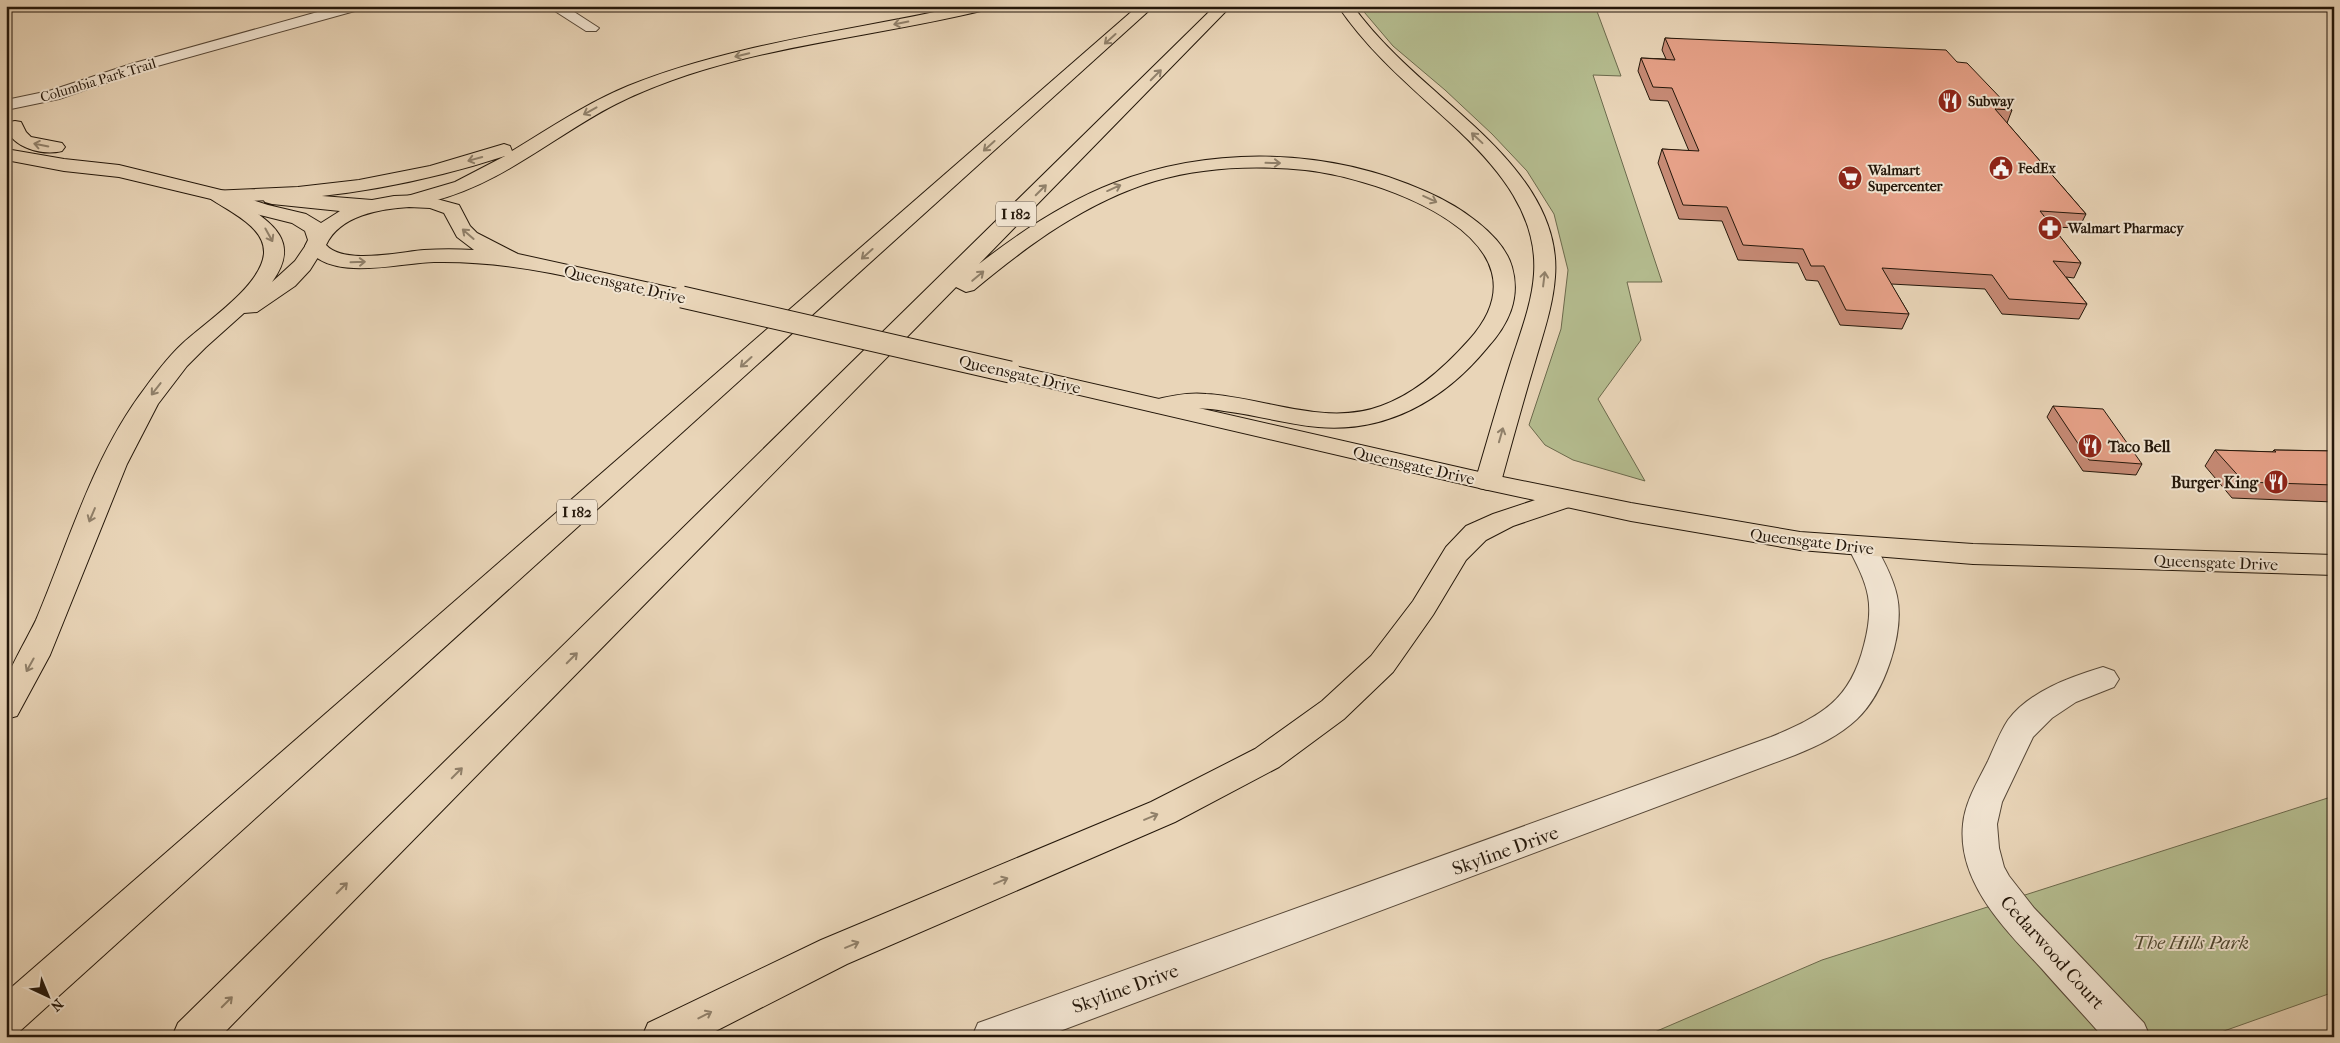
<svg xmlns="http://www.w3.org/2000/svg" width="2340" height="1043" font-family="'IM FELL French Canon',serif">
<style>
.green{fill:#b5bd90;stroke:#6c6a4d}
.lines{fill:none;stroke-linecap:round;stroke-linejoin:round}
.minor-casing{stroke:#554636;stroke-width:2}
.primary-casing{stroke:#24170a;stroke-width:2}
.motorway-casing{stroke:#24170a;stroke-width:2}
.minor{fill:#f1e4d1;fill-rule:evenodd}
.primary{fill:#e9d5b8;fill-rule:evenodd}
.motorway{fill:#e9d5b8;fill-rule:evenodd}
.primary-bridge-casing{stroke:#24170a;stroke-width:23;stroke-linecap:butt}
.primary-bridge{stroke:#e9d5b8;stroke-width:21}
.wall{fill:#c68a75;stroke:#24170a}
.building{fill:#e6a188;stroke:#24170a}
.oneway{stroke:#90806a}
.labels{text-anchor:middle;stroke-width:4;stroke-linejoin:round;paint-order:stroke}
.far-street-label{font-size:14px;fill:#24170a;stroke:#f1e4d1}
.far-poi-label{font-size:14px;font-weight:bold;fill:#24170a;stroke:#f1e4d1;text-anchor:start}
.shield{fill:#f1e4d1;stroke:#625446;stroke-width:1}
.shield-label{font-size:15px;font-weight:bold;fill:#24170a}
.street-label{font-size:16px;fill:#24170a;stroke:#f1e4d1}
.poi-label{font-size:16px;font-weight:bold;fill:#24170a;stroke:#f1e4d1;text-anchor:start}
.near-street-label{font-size:19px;fill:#24170a;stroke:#f1e4d1}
.near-park-label{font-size:19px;font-style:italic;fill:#504932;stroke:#f1e4d1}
</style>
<rect width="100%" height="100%" fill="#e9d5b8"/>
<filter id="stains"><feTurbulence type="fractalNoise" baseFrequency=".004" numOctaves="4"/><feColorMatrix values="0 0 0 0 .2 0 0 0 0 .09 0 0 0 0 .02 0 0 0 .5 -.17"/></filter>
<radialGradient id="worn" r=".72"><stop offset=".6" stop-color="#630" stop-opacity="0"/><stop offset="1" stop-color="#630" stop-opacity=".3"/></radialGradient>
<g class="green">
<path d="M1359,6H1595L1621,76L1593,75L1662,282H1627L1641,340L1598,399L1645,481L1573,460L1545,445L1529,425L1561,329L1568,270L1554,214L1527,171L1492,134L1445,90L1393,46Z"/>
<path d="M2334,796V992L2207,1037H1643L1822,960Z"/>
</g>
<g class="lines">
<defs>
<g id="minor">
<path d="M339,6H364L362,9L143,70L59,99L6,110V100L49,91L131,64Z"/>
<path d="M547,6H565L599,28L596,31H586Z"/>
<path d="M1862,538L1872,540C1882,557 1893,577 1897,596C1905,633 1884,694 1857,719C1839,736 1817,746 1795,755L1044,1037H972L978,1023L992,1018L1771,737C1821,716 1850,701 1864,645C1868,630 1871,612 1868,596C1865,579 1856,563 1848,547L1852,540Z"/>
<path d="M2103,667L2114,671L2119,679L2114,687L2076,702L2052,718L2033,737L2002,802L1997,824L1999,848L2004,867L2009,876L2034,908L2144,1023L2150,1037H2103C2083,1014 2062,992 2042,969C2006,930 1957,883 1963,824C1965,802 1978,781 1988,761C1994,748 2000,732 2008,720C2030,691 2070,677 2103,667Z"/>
</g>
<g id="primary">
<path d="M2326,6H2334V10L2328,9Z"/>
<path d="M15,121L21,122L26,132L31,137L62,143L65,147L62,151C43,156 12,148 6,127L9,122Z"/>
<path d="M6,149L64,159L119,165L225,191L268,205L306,214L321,223L340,211L272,204L265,202L262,198L265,194L272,192L372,200L394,196L422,195L459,205L470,226L477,233L518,254L682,290L690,292L693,297L690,302L682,304C600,284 520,260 434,262C396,263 330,283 305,246L308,240L305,231L292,223L256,214L211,199L119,177L64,171L6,160ZM409,207L430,208L444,213L457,237L474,250C457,249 440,249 424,250C399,252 344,265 326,245C340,215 380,209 409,207Z"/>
<path d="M1010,365L1488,474L1631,503L1800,532L1973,544L2334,555V575L1973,564L1800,550L1631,521L1488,490L1002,377L998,372L1002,367Z"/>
</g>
<g id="motorway">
<path d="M963,6H991L989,9C866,40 732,46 616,104C555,135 502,184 433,201C424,204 414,208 404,205L401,201L404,197L455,182L505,156C419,184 330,200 239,201C271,222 302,241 272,282L295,261L308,242L315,240L322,242L325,246L310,270L295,286L257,312L244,313L206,347L187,366L158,404L127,464L50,655L17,716L6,719C6,707 5,693 6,681C8,671 30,633 36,620C69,542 93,456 145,388C156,373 168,357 182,344C204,323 262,286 264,253C265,227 230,212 211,199L208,195L211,191L298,187L359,180L430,166L504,144L510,146L512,151C550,128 587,103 628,86C735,43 851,31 963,6Z"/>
<path d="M1138,6H1154L20,1031L6,1037V992Z"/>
<path d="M1215,6H1231L979,264C1020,232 1065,202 1114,183C1214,145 1330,148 1427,192C1457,205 1503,234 1512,267C1521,299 1508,325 1487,348C1444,400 1387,433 1318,427C1286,424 1256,415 1224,411C1214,409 1204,408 1193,409C1179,410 1165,415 1151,411L1148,406L1151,401C1169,396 1188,392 1206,394C1263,397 1325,427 1381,406C1415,394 1445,367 1469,340C1559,240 1380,178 1305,170C1256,165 1203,167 1155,181C1086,202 1028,245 974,290L966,292L956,287L220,1037H172L178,1023Z"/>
<path d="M1338,6H1353C1387,53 1432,87 1474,126C1516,165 1560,215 1555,277C1553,306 1543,334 1535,362C1523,402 1512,442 1501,482L1497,488L1488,490L1479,488L1475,482C1487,442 1498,402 1511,362C1520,334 1532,304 1534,274C1538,215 1499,169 1459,131C1416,91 1371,55 1338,6Z"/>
<path d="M1565,490L1575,493L1578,499L1575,505L1513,526L1486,540L1466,560L1433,615L1393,672L1344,719L1279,767L1175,822L847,964L704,1037H642L648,1023L821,940L1151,802L1255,749L1322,701L1371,656L1413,601L1446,547L1466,526L1493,514Z"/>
</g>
</defs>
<use href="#minor" class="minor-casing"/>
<use href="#primary" class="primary-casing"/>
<use href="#motorway" class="motorway-casing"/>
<use href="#minor" class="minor"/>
<use href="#primary" class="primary"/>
<use href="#motorway" class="motorway"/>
<defs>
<path id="primary-bridge" d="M682,297L1010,372"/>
</defs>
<use href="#primary-bridge" class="primary-bridge-casing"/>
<use href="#primary-bridge" class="primary-bridge"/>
</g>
<g class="wall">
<path d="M1665,38L1957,62L2012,110L2007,123L2086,214L2079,228L2052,227L2081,263L2074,278L2066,277L2087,304L2079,319L2002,314L1985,289L1891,284L1909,314L1902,329L1840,325L1818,281L1806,280L1798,263L1738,260L1722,221L1679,219L1658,163L1662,149L1689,151L1668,101L1650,100L1638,71L1641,58L1666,59L1662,50Z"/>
<path d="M2053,406L2142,464L2136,475L2083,471L2047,417Z"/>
<path d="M2215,450L2272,452L2274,450L2334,451V502L2232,498L2205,466Z"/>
</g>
<g class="building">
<path d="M1665,38L1946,50L1957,62L1967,63L2012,110L1995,109L2086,214L2040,211L2081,263L2053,261L2087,304L2009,299L1992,275L1882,268L1909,314L1846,310L1824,266H1811L1803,249L1743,245L1727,207L1683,205L1662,149L1699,151L1672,88L1653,87L1641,58L1675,60Z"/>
<path d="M2053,406L2103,409L2142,464L2089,460Z"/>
<path d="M2215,450L2276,452L2274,450L2334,451V485L2244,482Z"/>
</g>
<defs><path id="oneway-shaft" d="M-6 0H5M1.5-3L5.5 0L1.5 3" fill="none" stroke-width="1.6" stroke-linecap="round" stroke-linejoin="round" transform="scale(1.25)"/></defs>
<g class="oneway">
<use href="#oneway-shaft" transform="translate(901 23) rotate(169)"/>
<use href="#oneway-shaft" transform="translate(1110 39) rotate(138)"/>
<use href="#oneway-shaft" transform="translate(742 55) rotate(166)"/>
<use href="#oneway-shaft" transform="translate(1156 75) rotate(-45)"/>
<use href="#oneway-shaft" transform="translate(590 111) rotate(151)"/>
<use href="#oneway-shaft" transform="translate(1477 138) rotate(-137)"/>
<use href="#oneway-shaft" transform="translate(41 145) rotate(-169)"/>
<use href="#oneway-shaft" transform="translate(989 146) rotate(138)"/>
<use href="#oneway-shaft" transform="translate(475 159) rotate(165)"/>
<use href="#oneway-shaft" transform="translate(1273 163) rotate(1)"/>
<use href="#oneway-shaft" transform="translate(1114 188) rotate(-24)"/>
<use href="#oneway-shaft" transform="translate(1041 190) rotate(-45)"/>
<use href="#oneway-shaft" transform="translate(1430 199) rotate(25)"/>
<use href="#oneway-shaft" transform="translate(468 234) rotate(-139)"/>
<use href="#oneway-shaft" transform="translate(269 235) rotate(61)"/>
<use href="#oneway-shaft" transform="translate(867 254) rotate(138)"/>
<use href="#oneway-shaft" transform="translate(358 262) rotate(-2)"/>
<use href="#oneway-shaft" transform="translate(978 276) rotate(-40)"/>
<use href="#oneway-shaft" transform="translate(1544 279) rotate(-83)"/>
<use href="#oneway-shaft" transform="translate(746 362) rotate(138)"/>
<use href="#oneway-shaft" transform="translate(156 389) rotate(128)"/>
<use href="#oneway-shaft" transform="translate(1501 435) rotate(-74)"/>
<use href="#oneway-shaft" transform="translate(92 515) rotate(113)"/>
<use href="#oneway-shaft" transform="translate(572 658) rotate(-45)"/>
<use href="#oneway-shaft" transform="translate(30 665) rotate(119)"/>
<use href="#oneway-shaft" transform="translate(457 773) rotate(-45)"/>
<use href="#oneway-shaft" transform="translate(1151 817) rotate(-23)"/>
<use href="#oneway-shaft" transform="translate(1001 881) rotate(-23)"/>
<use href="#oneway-shaft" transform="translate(342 888) rotate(-45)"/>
<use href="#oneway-shaft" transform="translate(852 945) rotate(-23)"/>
<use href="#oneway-shaft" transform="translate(227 1002) rotate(-45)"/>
<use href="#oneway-shaft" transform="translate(705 1015) rotate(-27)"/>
</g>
<defs>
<symbol id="restaurant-disc" viewBox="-11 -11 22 22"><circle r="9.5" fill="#8f2418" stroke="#f1e4d1"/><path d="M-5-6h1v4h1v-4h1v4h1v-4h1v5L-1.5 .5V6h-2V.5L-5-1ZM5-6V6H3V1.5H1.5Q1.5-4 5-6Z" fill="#fff"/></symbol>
<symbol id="civic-disc" viewBox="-11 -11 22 22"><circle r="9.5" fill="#8f2418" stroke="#f1e4d1"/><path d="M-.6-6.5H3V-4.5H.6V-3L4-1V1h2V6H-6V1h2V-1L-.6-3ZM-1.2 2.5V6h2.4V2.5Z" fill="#fff"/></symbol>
<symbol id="supermarket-disc" viewBox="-11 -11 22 22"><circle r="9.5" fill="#8f2418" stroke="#f1e4d1"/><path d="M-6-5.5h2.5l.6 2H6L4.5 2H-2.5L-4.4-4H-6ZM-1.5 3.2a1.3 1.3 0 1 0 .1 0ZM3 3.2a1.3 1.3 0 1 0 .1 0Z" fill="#fff"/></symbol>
<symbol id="pharmacy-disc" viewBox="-11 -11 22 22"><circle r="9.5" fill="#8f2418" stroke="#f1e4d1"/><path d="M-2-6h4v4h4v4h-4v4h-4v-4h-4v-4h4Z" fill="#fff"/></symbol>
</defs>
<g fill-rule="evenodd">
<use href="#restaurant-disc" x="1936" y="87" width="28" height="28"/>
<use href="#civic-disc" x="1987" y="154" width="28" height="28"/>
<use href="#supermarket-disc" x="1836" y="164" width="28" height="28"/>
<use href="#pharmacy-disc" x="2036" y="214" width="28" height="28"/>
<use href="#restaurant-disc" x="2076" y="432" width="28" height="28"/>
<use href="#restaurant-disc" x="2262" y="468" width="28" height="28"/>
</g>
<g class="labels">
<g class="far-street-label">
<text transform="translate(98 80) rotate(-17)" y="5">Columbia Park Trail</text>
</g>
<g class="far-poi-label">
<text x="1968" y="106">Subway</text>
<text x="2018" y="173">FedEx</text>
<text x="1868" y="175">Walmart<tspan x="1868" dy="16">Supercenter</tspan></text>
<text x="2068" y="233">Walmart Pharmacy</text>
</g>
<g class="shield">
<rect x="996" y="201.5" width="40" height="25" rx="4"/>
<rect x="557" y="499.5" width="40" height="25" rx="4"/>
</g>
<g class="shield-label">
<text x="1016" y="219">I 182</text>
<text x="577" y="517">I 182</text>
</g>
<g class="street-label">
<text transform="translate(625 284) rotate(13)" y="6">Queensgate Drive</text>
<text transform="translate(1020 374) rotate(13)" y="6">Queensgate Drive</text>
<text transform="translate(1414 465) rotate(13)" y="6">Queensgate Drive</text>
<text transform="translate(1812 541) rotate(7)" y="6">Queensgate Drive</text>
<text transform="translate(2216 562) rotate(2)" y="6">Queensgate Drive</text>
</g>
<g class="poi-label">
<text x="2108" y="452">Taco Bell</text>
<text x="2258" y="488" text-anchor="end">Burger King</text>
</g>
<g class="near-street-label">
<text transform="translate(1505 850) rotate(-20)" y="7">Skyline Drive</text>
<text transform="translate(2053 952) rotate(48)" y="7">Cedarwood Court</text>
<text transform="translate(1125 988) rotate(-20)" y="7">Skyline Drive</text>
</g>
<g class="near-park-label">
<text x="2191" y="949">The Hills Park</text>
</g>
</g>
<rect width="2340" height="1043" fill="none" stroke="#e9d5b8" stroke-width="25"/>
<rect x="8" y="8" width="2325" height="1028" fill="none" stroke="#24170a" stroke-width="2.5"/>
<rect x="12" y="12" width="2315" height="1018" fill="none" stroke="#24170a"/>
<g transform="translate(48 996) rotate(136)" stroke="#f1e4d1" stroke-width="4" paint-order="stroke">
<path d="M0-4L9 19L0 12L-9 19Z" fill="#24170a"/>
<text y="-8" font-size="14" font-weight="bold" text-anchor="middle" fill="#24170a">N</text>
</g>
<rect width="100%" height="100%" filter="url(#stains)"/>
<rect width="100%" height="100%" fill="url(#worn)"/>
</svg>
